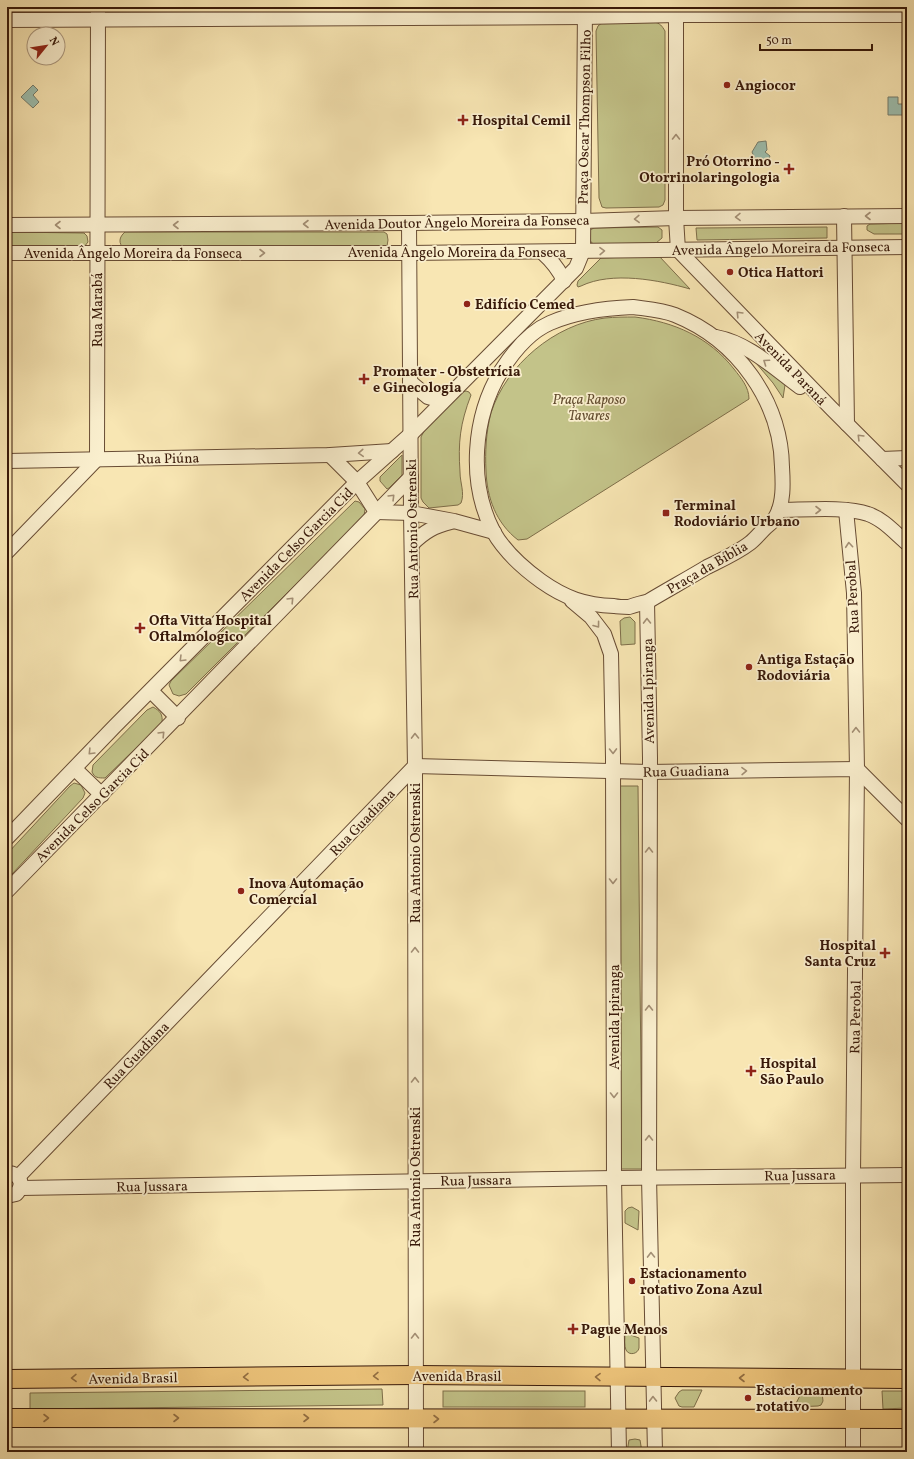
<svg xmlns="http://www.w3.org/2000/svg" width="914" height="1459" font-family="Vollkorn,serif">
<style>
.green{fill:#c3c389;stroke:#7e6e49}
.water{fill:#9dbfaf;stroke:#757d6d}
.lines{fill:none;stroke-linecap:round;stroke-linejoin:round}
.minor-casing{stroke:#684c34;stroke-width:16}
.major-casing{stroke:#381909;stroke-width:20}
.minor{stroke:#faefce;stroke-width:14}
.major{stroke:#ecc37a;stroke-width:18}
.oneway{stroke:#a38f75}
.oneway2{stroke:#926e42}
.poi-dot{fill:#8f2418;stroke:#faefce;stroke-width:1.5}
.labels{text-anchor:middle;stroke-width:3.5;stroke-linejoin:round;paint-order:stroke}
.poi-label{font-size:14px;font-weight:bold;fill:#381909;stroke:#faefce;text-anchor:start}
.street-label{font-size:14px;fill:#381909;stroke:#faefce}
.park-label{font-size:14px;font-style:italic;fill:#624c2f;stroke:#faefce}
</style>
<rect width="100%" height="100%" fill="#f8e6b3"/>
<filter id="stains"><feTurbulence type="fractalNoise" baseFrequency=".005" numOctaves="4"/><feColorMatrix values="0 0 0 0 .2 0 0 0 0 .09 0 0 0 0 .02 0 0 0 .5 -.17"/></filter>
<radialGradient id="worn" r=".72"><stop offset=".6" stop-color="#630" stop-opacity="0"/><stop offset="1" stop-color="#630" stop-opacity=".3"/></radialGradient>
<g class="green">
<path d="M603,22H654C660,23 662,26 665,31V200L663,205L659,207L606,208L602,207L599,198L596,31L598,26Z"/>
<path d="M907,223V234H874L867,230V226L870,224Z"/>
<path d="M658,227L662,230V238L656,243L594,244L592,243L589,239L590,230L594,228Z"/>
<path d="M827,227V238L697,240L696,228Z"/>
<path d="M7,232L84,233L87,236L88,242L84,247H7Z"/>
<path d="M125,232H384L387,234L388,240L387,246L383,249H124C118,243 119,237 125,232Z"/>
<path d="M659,256L690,289C659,280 612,271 581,286L578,287L577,285L578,281L601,258Z"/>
<path d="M635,317C674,322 709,337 734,369C741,378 749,387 749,399L527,539L518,540C496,523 487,498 486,471C485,452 486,432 491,413C506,365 555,324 605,318C615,317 625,317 635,317Z"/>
<path d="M758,359L785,385L783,398L773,383L756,363L755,361Z"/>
<path d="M466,391L469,392L471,395C460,424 458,442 460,472C460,483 465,493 461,503L458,505L429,508L423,502L421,498V437L424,431L463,392Z"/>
<path d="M402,455V475L389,488L387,489L380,481V477Z"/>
<path d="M355,501L359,502L365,509L364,516L186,694L179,696L173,694L169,685L171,681Z"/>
<path d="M630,617L635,622V644L621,645L620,621L624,618Z"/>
<path d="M153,707C160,711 163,714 162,723L105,778C98,778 95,778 92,772L93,765L147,710Z"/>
<path d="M74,783L81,785L85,793L83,798L12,874L7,877V854L70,786Z"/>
<path d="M616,786H638L642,1169H621Z"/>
<path d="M632,1207L639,1211L638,1230L625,1223V1211L628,1208Z"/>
<path d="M625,1333L639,1338C639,1341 639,1345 639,1348C638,1354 629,1356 626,1350C624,1346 625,1338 625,1333Z"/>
<path d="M382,1389L383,1405L30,1409V1393Z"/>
<path d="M682,1390H702L694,1407H682L679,1406L675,1398L679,1392Z"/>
<path d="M803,1390H819L822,1392L823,1401L821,1405L818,1406L794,1407Z"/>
<rect x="443" y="1391" width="142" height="16"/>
<path d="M882,1391H907V1408L883,1409Z"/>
<path d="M635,1439L640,1440L642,1452H627L629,1440Z"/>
</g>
<g class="water">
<path d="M33,85L38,90L33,95L39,102L33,108L21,97Z"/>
<path d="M888,97H898V104H907V115H888Z"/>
<path d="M766,141L767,150L765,152L770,156L768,161H756L752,152L758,142Z"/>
</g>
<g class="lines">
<defs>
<g id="minor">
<path d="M676,7V218L678,250L832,409L907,484"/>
<path d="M7,20L585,17L676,15H907"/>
<path d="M844,216L847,424"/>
<path d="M409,223L411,513L415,766L416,1452"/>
<path d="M7,225L409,223L583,221L676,218L907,216"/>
<path d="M542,252C552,261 559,269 564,281"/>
<path d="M7,253H409L907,247"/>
<path d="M633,307C647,309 662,310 675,315C737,340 781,401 782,467C783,483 784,504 775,518C773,522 768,525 765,528C760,533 755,539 750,543C737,553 721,560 707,567C687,579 667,590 647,602C641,603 635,605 629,607C624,607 619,607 614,606C585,605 565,598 541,581C523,568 504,551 493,531C468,482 473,417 501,371C513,352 529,332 550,323C575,312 607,308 633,307Z"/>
<path d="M716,337C748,343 774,368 800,387"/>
<path d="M410,382L428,397L442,401"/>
<path d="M330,455L357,482L376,512L411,513L454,521L494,532"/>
<path d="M882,459L907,458"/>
<path d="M7,461L330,455L392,451"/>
<path d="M779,510C803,510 846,506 868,514C883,519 895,533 907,543"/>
<path d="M846,510L854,593L857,769L853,1175V1452"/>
<path d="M412,544C424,532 434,526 451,522"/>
<path d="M7,552L97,459L98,7"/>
<path d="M572,601L591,617L604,634L611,654L613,758L614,1178L619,1452"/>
<path d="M647,602L650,758L649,1177L655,1452"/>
<path d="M151,691L178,718"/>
<path d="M75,769L102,795"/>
<path d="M7,838L115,726L357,482L412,433L576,268L583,251L585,7"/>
<path d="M7,891L411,477"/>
<path d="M7,1173C20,1172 25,1185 16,1194L7,1196"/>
<path d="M18,1177L415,766L649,772L857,769L907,819"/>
<path d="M21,1188L614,1178L907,1175"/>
</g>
<g id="major">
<path d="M7,1379L415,1375L907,1379"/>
<path d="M7,1418L907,1419"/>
</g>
</defs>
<use href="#minor" class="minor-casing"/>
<use href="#major" class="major-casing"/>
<use href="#minor" class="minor"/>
<use href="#major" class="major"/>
</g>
<defs><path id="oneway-chevron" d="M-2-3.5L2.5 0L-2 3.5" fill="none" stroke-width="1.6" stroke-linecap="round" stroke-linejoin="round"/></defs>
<g class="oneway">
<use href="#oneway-chevron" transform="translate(676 137) rotate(-90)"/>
<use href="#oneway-chevron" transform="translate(868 216) rotate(-180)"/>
<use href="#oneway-chevron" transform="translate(738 217) rotate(179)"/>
<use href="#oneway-chevron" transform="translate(637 219) rotate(178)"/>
<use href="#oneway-chevron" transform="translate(306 224) rotate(180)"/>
<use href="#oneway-chevron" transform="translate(58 225) rotate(180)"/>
<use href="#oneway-chevron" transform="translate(176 225) rotate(180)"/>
<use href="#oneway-chevron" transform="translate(602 251) rotate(-1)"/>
<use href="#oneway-chevron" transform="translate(262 253)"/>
<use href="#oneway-chevron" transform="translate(739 314) rotate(-134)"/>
<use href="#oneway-chevron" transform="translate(766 362) rotate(-145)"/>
<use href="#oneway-chevron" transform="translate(860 437) rotate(-135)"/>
<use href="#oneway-chevron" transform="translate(361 453) rotate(176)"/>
<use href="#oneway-chevron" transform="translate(392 497) rotate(-45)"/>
<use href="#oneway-chevron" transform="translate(818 510)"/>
<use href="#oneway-chevron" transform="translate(849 545) rotate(-95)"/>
<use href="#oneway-chevron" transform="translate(291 600) rotate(-46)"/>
<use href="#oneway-chevron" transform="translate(647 621) rotate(-91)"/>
<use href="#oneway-chevron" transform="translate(597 625) rotate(53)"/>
<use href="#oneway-chevron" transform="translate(182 659) rotate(135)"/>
<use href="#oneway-chevron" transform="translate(856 730) rotate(-91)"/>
<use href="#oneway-chevron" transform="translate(162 734) rotate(-46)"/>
<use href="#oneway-chevron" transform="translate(415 736) rotate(-91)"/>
<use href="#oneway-chevron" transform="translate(613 751) rotate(89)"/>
<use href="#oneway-chevron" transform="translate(91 752) rotate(134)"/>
<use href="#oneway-chevron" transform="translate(744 771) rotate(-1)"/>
<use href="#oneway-chevron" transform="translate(649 850) rotate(-90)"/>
<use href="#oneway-chevron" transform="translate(613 881) rotate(90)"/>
<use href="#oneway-chevron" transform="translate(415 950) rotate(-90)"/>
<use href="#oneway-chevron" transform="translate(649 1008) rotate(-90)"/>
<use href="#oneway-chevron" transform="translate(415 1080) rotate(-90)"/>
<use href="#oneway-chevron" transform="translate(614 1095) rotate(90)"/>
<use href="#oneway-chevron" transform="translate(649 1138) rotate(-90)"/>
<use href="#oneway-chevron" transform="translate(651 1255) rotate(-91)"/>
<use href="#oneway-chevron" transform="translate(415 1336) rotate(-90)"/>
<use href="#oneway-chevron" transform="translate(653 1399) rotate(-91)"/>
</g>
<g class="oneway2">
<use href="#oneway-chevron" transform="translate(376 1376) rotate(179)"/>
<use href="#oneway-chevron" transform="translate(246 1377) rotate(179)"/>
<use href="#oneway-chevron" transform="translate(598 1377) rotate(-179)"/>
<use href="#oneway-chevron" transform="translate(74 1378) rotate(179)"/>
<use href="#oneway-chevron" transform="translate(742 1378) rotate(-180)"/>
<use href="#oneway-chevron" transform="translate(46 1418)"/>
<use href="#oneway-chevron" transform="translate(176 1418)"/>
<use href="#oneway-chevron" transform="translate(306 1418)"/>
<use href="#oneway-chevron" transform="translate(436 1419)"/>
</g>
<g class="poi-dot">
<circle cx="727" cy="85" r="4"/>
<path d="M461 114h4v4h4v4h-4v4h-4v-4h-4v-4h4z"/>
<path d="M787 163h4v4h4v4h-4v4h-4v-4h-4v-4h4z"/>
<circle cx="730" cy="272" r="4"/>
<circle cx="467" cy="304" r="4"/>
<path d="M362 373h4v4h4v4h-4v4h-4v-4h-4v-4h4z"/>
<rect x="662" y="509" width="8" height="8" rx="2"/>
<path d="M138 622h4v4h4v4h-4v4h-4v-4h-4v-4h4z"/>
<circle cx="749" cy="667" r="4"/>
<circle cx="241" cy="891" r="4"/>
<path d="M883 947h4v4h4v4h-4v4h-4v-4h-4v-4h4z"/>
<path d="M749 1065h4v4h4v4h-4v4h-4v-4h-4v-4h4z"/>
<circle cx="632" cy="1281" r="4"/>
<path d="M571 1323h4v4h4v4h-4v4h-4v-4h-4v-4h4z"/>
<circle cx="748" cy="1398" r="4"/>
</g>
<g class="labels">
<g class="poi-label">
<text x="735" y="90">Angiocor</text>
<text x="472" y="125">Hospital Cemil</text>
<text x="780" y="166" text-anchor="end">Pró Otorrino -<tspan x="780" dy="16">Otorrinolaringologia</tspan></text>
<text x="738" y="277">Otica Hattori</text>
<text x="475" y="309">Edifício Cemed</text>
<text x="373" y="376">Promater - Obstetrícia<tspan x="373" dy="16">e Ginecologia</tspan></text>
<text x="674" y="510">Terminal<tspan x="674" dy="16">Rodoviário Urbano</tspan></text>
<text x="149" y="625">Ofta Vitta Hospital<tspan x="149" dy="16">Oftalmologico</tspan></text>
<text x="757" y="664">Antiga Estação<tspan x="757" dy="16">Rodoviária</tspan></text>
<text x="249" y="888">Inova Automação<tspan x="249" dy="16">Comercial</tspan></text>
<text x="876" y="950" text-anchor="end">Hospital<tspan x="876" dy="16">Santa Cruz</tspan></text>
<text x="760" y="1068">Hospital<tspan x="760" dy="16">São Paulo</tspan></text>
<text x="640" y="1278">Estacionamento<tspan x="640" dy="16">rotativo Zona Azul</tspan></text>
<text x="581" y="1334">Pague Menos</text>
<text x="756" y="1395">Estacionamento<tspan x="756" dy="16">rotativo</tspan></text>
</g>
<g class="street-label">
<text transform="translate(584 117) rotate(-89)" y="5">Praça Oscar Thompson Filho</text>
<text transform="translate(457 222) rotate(-1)" y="5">Avenida Doutor Ângelo Moreira da Fonseca</text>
<text transform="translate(781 248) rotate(-1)" y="5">Avenida Ângelo Moreira da Fonseca</text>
<text x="457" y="257">Avenida Ângelo Moreira da Fonseca</text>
<text x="133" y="258">Avenida Ângelo Moreira da Fonseca</text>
<text transform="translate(97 310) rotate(-90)" y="5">Rua Marabá</text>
<text transform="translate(791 368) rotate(46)" y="5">Avenida Paraná</text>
<text transform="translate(168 458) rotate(-1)" y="5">Rua Piúna</text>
<text transform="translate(412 529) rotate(-91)" y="5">Rua Antonio Ostrenski</text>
<text transform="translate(296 544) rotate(-45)" y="5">Avenida Celso Garcia Cid</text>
<text transform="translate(707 567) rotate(-30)" y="5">Praça da Bíblia</text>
<text transform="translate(852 597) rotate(-93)" y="5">Rua Perobal</text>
<text transform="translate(648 691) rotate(-91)" y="5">Avenida Ipiranga</text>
<text transform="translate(686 771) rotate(-1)" y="5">Rua Guadiana</text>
<text transform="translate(92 805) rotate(-45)" y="5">Avenida Celso Garcia Cid</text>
<text transform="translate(362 822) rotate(-46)" y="5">Rua Guadiana</text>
<text transform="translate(415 853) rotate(-90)" y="5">Rua Antonio Ostrenski</text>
<text transform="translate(614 1017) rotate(-90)" y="5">Avenida Ipiranga</text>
<text transform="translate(855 1017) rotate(-89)" y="5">Rua Perobal</text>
<text transform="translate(136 1055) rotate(-46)" y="5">Rua Guadiana</text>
<text transform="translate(800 1175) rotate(-1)" y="5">Rua Jussara</text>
<text transform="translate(415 1177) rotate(-90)" y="5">Rua Antonio Ostrenski</text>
<text transform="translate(476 1180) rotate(-1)" y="5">Rua Jussara</text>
<text transform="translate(152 1186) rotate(-1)" y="5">Rua Jussara</text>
<text x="457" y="1381">Avenida Brasil</text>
<text transform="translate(133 1378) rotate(-1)" y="5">Avenida Brasil</text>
</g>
<g class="park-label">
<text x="589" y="404">Praça Raposo<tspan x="589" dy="16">Tavares</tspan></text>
</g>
</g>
<rect width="914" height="1459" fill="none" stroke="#f8e6b3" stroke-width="24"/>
<rect x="8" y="8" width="898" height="1443" fill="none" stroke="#381909" stroke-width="2"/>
<rect x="12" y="12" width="890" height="1435" fill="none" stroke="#381909"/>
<g transform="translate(46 46) rotate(60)"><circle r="19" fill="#faefce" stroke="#ac997f"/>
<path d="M0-3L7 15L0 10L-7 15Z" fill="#8f2418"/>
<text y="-6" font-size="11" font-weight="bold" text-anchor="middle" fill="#381909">N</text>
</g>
<path d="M760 44v6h112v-6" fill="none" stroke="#381909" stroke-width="2"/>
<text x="766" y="44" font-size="12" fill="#381909" stroke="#faefce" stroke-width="3" paint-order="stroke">50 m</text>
<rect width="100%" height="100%" filter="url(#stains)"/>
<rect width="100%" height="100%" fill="url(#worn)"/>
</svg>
